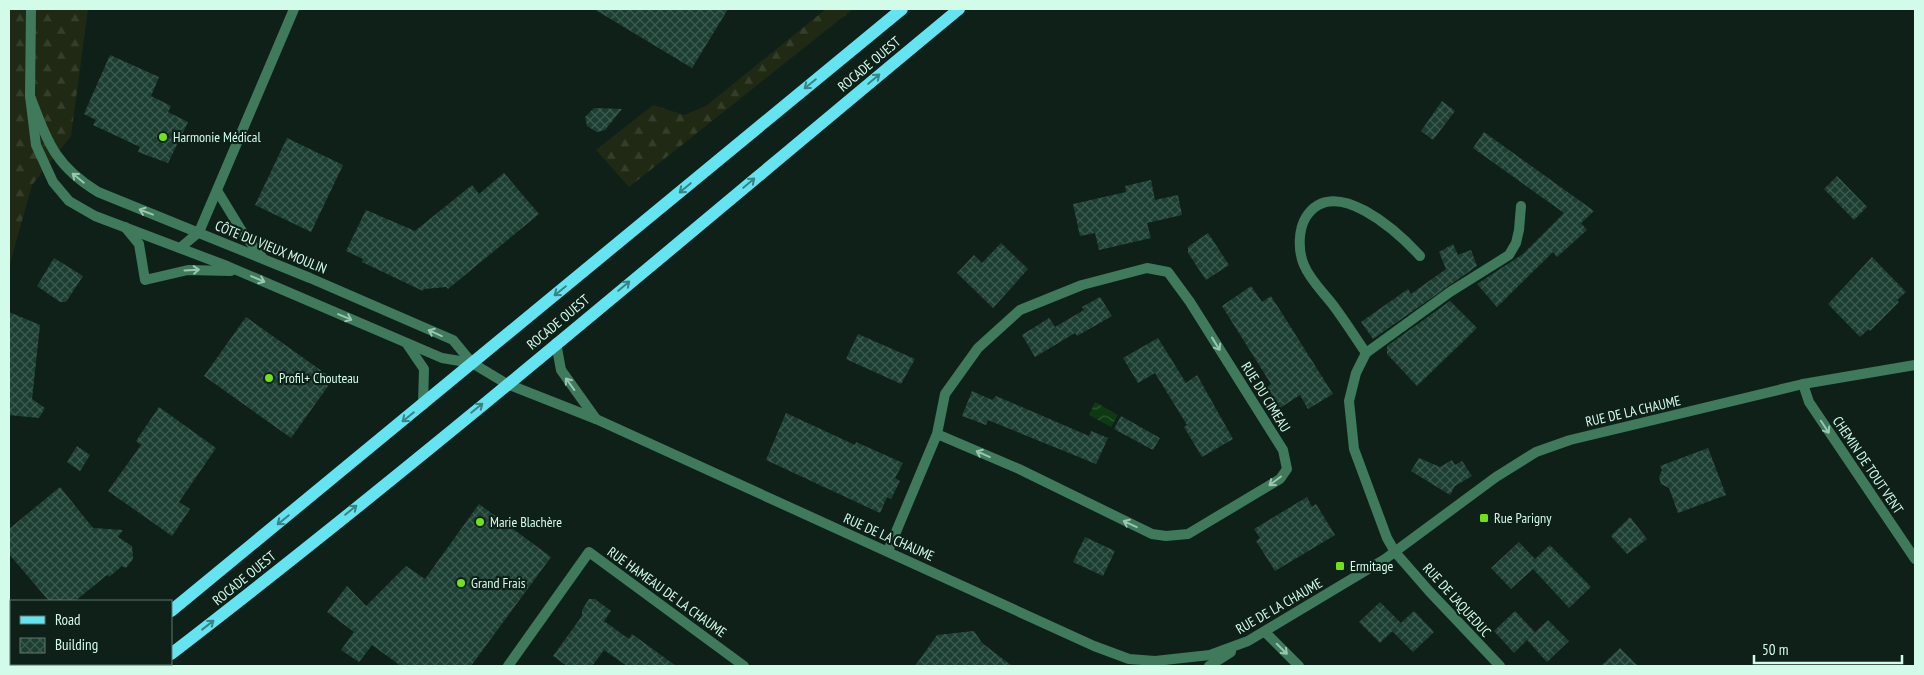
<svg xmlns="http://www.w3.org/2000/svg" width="1924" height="675" font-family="'PT Sans Narrow',sans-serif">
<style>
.forest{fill:url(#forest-firs)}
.water{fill:url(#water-waves)}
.building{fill:url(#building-cross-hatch)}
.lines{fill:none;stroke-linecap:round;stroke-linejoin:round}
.street{stroke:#3f7a5c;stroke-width:10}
.primary{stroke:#64e4f0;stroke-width:12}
.oneway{stroke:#3a8284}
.oneway2{stroke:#97c7b1}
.poi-dot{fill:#71e217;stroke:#0f2019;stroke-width:2}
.labels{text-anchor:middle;stroke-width:4.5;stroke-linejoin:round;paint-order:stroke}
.street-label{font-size:14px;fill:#d2fbe9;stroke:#0f2019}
.poi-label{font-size:14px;fill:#d2fbe9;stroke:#0f2019;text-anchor:start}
</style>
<defs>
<pattern id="forest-firs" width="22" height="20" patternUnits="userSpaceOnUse" patternTransform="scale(1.25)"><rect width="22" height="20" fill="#202913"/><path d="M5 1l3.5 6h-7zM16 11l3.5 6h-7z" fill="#353e2a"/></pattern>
<pattern id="water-waves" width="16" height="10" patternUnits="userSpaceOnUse" patternTransform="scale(1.25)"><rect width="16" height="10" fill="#0e3a12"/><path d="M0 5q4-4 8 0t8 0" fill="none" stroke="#305734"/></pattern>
<pattern id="building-cross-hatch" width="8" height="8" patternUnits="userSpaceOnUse" patternTransform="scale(1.25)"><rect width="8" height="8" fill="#1d3f33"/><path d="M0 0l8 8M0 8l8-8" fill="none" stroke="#3d5c51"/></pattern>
</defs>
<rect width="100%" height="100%" fill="#0f2019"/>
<g class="forest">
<path d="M9,9H88L71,136L32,185L9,267Z"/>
<path d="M826,9H853L629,187L596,150L653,105L684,115L706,106Z"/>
</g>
<path class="water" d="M1095,402L1118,415L1111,427L1089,415Z"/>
<g class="building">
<path d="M594,9H728L692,68Z"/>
<path d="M110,55L159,77L151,96L171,106L168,112L188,122L168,163L138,152L140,147L93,125L96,120L84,114Z"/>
<path d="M1442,101L1455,111L1433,140L1421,131Z"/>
<path d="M594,108L622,109L605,130L597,132L587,126L585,117Z"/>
<path d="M1484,132L1594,211L1581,223L1587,230L1557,257L1553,252L1497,307L1477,284L1523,254L1564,213L1473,148Z"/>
<path d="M287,138L343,165L311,232L255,205Z"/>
<path d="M504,173L539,214L448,289L446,287L424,289L423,291L362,262L363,259L346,251L366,210L415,231L472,185L479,194Z"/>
<path d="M1837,176L1867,207L1854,220L1824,189Z"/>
<path d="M1151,180L1155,200L1178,195L1182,215L1147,223L1151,238L1099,250L1095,233L1080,236L1073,204L1126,192L1125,186Z"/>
<path d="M1208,233L1229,265L1206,280L1188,253V247Z"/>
<path d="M1001,243L1028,269L993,308L957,273L974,255L982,263Z"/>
<path d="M1453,244L1458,255L1471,250L1477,266L1373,339L1361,322L1408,289L1411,294L1446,269L1439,252Z"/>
<path d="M1872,257L1906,292L1897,300L1899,302L1870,331L1869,329L1860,337L1828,304Z"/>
<path d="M54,258L83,276L66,302H60L37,286Z"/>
<path d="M1251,286L1262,302L1271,296L1333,394L1308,409L1300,395L1280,408L1267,387L1271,384L1222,306Z"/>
<path d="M1100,297L1112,316L1077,336L1075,333L1035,357L1022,335L1049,318L1055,327L1084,310L1082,307Z"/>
<path d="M1450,301L1477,328L1417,386L1387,354V346Z"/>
<path d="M9,312L40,325L32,399L45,408L39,418L9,415Z"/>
<path d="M246,317L333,379L291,438L204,376Z"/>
<path d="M858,334L915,359L901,384L846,359Z"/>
<path d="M1158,338L1186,383L1197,375L1233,439L1202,457L1184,427L1187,425L1155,373L1138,383L1123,358Z"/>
<path d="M972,391L992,400L996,396L1089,436L1091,431L1108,438L1096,464L988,420L986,425L962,416Z"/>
<path d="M159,407L216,448L179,502L190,509L172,536L108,491L141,445L136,441Z"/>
<path d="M786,413L855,445L856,442L903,463L895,478L900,481L891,499L887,497L880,513L766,460Z"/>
<path d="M1121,416L1160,438L1153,450L1114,429Z"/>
<path d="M77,446L90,455L80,471L67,462Z"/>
<path d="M1708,448L1726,495L1678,513L1669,488L1661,484L1659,477L1662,470L1660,466Z"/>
<path d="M1419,458L1440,467L1452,460L1455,465L1462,461L1472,476L1455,486L1450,495L1411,471Z"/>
<path d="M60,487L93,528L123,530L118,537L132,546L133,559L126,568L122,566L109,577L107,575L75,601H49L9,554V529Z"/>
<path d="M1307,497L1312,507L1316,504L1335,535L1275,571L1256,541L1260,538L1254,529Z"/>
<path d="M479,504L551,557L471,666H401L372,645L359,662L341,650L354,632L327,612L347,586L366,606L406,566L425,579Z"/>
<path d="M1630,517L1647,539L1627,554L1611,536Z"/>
<path d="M1085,537L1115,551L1103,576L1073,562Z"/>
<path d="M1519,542L1535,559L1550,545L1591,587L1569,608L1533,569L1511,589L1491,568Z"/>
<path d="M589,599H595L611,611L604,621L629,639L632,634L676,666H627L604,650L592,666H567L553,656L582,616V610Z"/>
<path d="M1380,602L1401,623L1380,643L1359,622Z"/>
<path d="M1414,611L1434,632L1413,652L1392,631Z"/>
<path d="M1515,611L1535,632L1514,653L1494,631Z"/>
<path d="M1548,620L1569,641L1547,662L1527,640Z"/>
<path d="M974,631L982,643L1012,666H915L937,635Z"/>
<path d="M1620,648L1638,666H1601Z"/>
</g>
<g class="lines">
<g class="street">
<path d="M31,9L30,96L36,145L53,182L69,201L95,216L227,266L442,358L472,363"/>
<path d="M30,96C48,142 54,165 98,192L310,278L453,340L472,363L507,384L596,419L1094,646L1129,659L1155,661L1210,655L1248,641L1385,559L1496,477L1536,452L1570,440L1803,384L1915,365"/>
<path d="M218,192L243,233L262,257"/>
<path d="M125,227L139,244L145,280L188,270L231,271"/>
<path d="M180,248L199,232L294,9"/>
<path d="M556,343L561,370L596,419"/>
<path d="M407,344L424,369L423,405"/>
<path d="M1366,353C1355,337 1345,321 1333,305C1324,293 1310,280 1304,265C1298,251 1298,230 1306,217C1334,173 1398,232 1420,256"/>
<path d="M1803,384L1809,402L1915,559"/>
<path d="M888,551L937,434L945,394L978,348L1020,310L1082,285L1147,268L1168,272L1190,302L1283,450L1287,469L1280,479L1188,534L1166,536L1152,534L1019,469L937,434"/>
<path d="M1265,632L1299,666"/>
<path d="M508,666L589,552L744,666"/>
<path d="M1209,666L1231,652"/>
<path d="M1500,666L1429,591L1395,552L1387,538L1354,449L1349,401L1356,373L1366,353L1450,292L1509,255L1516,243L1519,230L1521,206"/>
</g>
<g class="primary">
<path d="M171,611L902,9"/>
<path d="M171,654C440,447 698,225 959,9"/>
<path d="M104,666L107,664"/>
<path d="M155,666L158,664"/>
</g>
</g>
<defs><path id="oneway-shaft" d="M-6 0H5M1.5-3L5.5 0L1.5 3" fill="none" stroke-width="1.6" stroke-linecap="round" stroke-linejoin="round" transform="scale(1.25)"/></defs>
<g class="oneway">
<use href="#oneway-shaft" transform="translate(874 79) rotate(-40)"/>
<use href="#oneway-shaft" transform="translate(810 84) rotate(141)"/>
<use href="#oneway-shaft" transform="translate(749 183) rotate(-40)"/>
<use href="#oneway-shaft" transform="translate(685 188) rotate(140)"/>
<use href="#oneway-shaft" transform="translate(624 286) rotate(-40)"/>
<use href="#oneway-shaft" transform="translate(560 291) rotate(141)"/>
<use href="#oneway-shaft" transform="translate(477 408) rotate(-39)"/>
<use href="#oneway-shaft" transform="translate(408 417) rotate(141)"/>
<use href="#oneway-shaft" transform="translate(351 510) rotate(-39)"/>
<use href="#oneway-shaft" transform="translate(283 520) rotate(141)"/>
<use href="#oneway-shaft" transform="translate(208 625) rotate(-38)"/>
</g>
<g class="oneway2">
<use href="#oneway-shaft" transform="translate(78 178) rotate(-141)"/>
<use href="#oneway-shaft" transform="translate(146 212) rotate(-159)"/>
<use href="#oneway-shaft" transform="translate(192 270) rotate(-3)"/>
<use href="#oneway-shaft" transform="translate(258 279) rotate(23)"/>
<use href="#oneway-shaft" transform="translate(345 317) rotate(23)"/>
<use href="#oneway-shaft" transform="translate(435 333) rotate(-156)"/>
<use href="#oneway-shaft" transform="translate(1216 344) rotate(58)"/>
<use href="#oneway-shaft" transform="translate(570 384) rotate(-126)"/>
<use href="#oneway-shaft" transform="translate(1825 427) rotate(57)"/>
<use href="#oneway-shaft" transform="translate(983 454) rotate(-156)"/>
<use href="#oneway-shaft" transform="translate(1275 481) rotate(143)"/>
<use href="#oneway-shaft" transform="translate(1130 524) rotate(-155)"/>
<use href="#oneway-shaft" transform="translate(1282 649) rotate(45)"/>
</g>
<g class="poi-dot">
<circle cx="163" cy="137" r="5"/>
<circle cx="269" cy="378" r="5"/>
<rect x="1479" y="513" width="10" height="10" rx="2.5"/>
<circle cx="480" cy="522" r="5"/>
<rect x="1335" y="561" width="10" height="10" rx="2.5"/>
<circle cx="461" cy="583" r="5"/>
</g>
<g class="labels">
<g class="street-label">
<text transform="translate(869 64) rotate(-40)" y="5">ROCADE OUEST</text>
<text transform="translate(271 247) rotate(22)" y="5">CÔTE DU VIEUX MOULIN</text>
<text transform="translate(558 322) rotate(-40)" y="5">ROCADE OUEST</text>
<text transform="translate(1266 397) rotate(58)" y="5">RUE DU CIMEAU</text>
<text transform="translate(1633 411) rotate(-13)" y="5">RUE DE LA CHAUME</text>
<text transform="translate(1868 465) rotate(56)" y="5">CHEMIN DE TOUT VENT</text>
<text transform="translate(889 537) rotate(24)" y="5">RUE DE LA CHAUME</text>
<text transform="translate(244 578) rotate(-39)" y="5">ROCADE OUEST</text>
<text transform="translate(667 592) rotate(36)" y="5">RUE HAMEAU DE LA CHAUME</text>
<text transform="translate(1457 600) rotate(48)" y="5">RUE DE L'AQUEDUC</text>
<text transform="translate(1279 606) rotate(-30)" y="5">RUE DE LA CHAUME</text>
</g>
<g class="poi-label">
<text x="173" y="142">Harmonie Médical</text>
<text x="279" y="383">Profil+ Chouteau</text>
<text x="1494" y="523">Rue Parigny</text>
<text x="490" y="527">Marie Blachère</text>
<text x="1350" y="571">Ermitage</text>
<text x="471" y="588">Grand Frais</text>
</g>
</g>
<rect width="1924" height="675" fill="none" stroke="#d2fbe9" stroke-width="20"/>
<rect x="10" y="600" width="162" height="65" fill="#0f2019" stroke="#5d786c"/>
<rect x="20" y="616" width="25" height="8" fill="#64e4f0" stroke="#5d786c"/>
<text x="55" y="625" font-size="15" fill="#d2fbe9">Road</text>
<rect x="20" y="638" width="25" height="15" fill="url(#building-cross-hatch)" stroke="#5d786c"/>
<text x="55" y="650" font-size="15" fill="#d2fbe9">Building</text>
<path d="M1754 655v8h148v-8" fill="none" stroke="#d2fbe9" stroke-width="2.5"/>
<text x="1762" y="655" font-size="15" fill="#d2fbe9" stroke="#0f2019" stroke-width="4" paint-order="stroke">50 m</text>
</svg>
